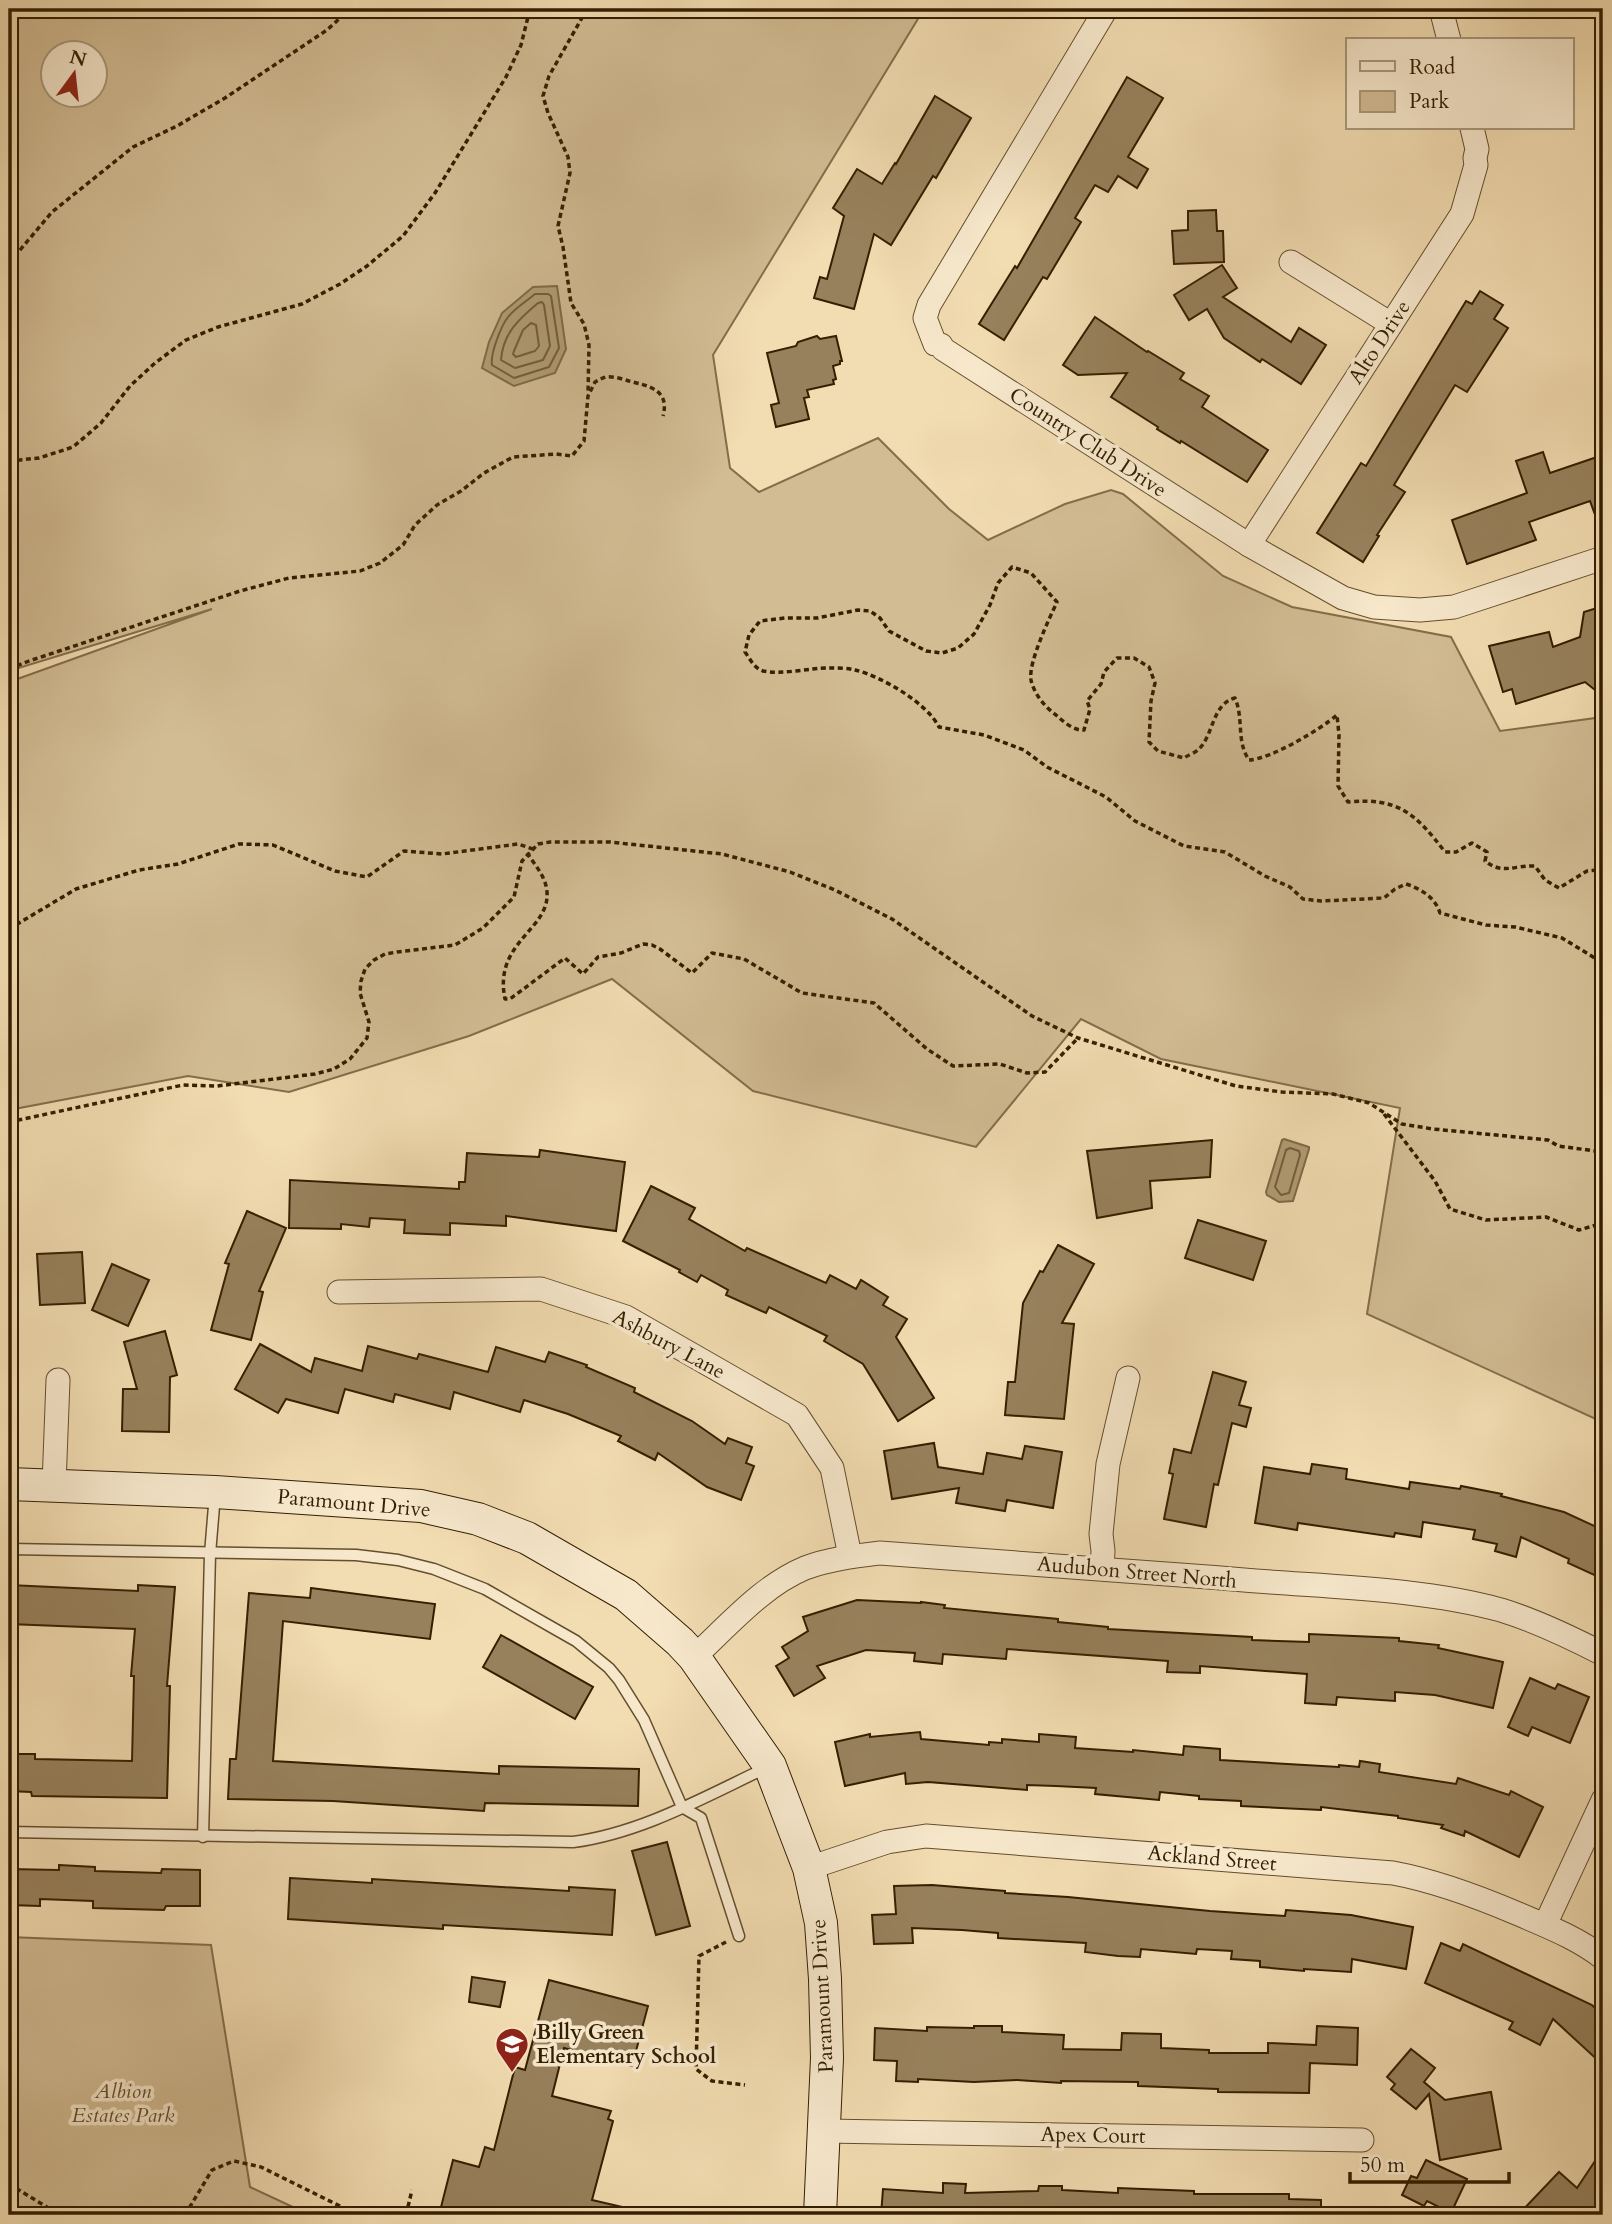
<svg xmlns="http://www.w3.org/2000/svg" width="1612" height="2224" font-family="Cardo,serif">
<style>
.green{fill:#d2bc93;stroke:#836e4a;stroke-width:2;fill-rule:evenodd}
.water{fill:#b19c75;stroke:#7f6a46;stroke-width:2}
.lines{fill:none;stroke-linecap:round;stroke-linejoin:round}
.shore{stroke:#725e3a;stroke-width:2}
.building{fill:#97815c;stroke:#341f00;stroke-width:2}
.lane-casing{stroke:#644e2c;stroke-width:13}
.street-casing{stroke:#644e2c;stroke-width:25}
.secondary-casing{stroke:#341f00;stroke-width:34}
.path{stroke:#341f00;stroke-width:3.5;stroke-dasharray:5 3.5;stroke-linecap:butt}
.lane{stroke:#f7e8cc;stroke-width:10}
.street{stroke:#f7e8cc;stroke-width:23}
.secondary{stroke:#f7e8cc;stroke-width:32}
.labels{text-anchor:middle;stroke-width:7;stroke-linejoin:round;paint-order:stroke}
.street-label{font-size:21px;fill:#341f00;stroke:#f7e8cc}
.poi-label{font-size:21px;font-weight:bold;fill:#341f00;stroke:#f7e8cc;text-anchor:start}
.park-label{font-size:21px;font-style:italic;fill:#634e2c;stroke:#f7e8cc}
</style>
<rect width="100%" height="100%" fill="#f2dcb1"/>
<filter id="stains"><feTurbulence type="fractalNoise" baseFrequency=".00286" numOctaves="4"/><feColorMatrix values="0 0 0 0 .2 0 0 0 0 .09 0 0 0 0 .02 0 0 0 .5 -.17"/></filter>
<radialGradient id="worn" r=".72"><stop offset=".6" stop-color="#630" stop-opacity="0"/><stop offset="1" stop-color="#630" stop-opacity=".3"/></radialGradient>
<g class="green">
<path d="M9,9H924L713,355L730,468L759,492L878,438L949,509L988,540L1065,504L1111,490L1123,494L1223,576L1292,607L1451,637L1500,731L1603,717V1420L1600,1421L1367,1314L1400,1108L1161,1059L1081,1019L976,1147L753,1091L612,979L469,1036L289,1092L188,1076L9,1110V682L212,609L9,671ZM52,52H94V94H52Z"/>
<path d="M9,1937L211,1945L250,2187L310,2215H9Z"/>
</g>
<g class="water">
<path d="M557,286L566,349L555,373L514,386L482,368L489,342L502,313L533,287Z"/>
<path d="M1284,1139L1309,1147V1149L1293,1201L1279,1202L1267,1195L1266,1192L1282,1140Z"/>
</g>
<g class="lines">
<g class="shore">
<path d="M535,294H548L551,296L559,348L549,367L514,378L492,365C490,354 501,326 508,317C515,308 527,301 535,294Z"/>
<path d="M538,303L542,302L544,305L550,346L543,360L515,368L501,360C503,333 519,319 538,303Z"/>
<path d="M531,323L536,325L539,346L535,351L516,357L513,354L514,351L523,330Z"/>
<path d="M1290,1148L1299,1151L1300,1155L1289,1193L1281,1195L1275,1187L1286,1150Z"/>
</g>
</g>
<g class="building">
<path d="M1127,77L1163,98L1128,157L1148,169L1137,188L1118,176L1108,192L1095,185L1075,218L1081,222L1047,279L1043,277L1004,340L979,324L1015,266L1017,268Z"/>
<path d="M935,96L971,118L936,178L933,176L891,245L874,234L854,309L814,298L820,277L827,279L844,216L833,208L857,169L882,184L895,163L896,164Z"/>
<path d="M1216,210L1217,231H1223L1224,262L1174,264L1172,231L1188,230V211Z"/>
<path d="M1222,265L1237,288L1223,297L1291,342L1299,328L1326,345L1301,384L1262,359L1260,362L1224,338L1207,309L1189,320L1174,295Z"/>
<path d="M1480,291L1503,305L1494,319L1508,328L1467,392L1455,385L1394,485L1405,492L1377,535L1379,536L1363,562L1317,533L1361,463L1366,466L1466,301L1472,304Z"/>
<path d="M1095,317L1147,352L1148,351L1184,373L1180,379L1209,396L1202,407L1268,450L1247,482L1181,441L1180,443L1157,429L1158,427L1111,397L1127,373L1078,375L1063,365Z"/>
<path d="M817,336L820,339L836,336L842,361H840V364L833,366L836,379L833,380L834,384L807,390L809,397L804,398L809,419L776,427L771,405L779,403L767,353L796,346L798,342Z"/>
<path d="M1543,452L1550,473L1603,455V531H1601L1590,501L1529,522L1536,540L1467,564L1452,520L1527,493L1516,461Z"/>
<path d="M1603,606V681L1595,690L1585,682L1516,704L1512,689L1503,692L1489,646L1549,632L1553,647L1580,637L1584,612Z"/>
<path d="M1212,1140L1210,1177L1150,1181L1152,1208L1097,1218L1087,1151Z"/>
<path d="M540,1150L625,1162L616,1231L506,1216V1226L450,1223V1235L404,1233L405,1220L370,1218L369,1227L341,1224V1229L289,1228L290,1180L459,1189V1182H465L467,1153L539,1157Z"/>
<path d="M651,1186L695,1208L689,1219L745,1251L747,1248L826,1283L830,1275L856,1289L861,1280L888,1297L883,1305L907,1319L896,1337L934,1398L898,1421L863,1364L824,1341L827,1336L769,1307L766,1313L726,1295L728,1290L701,1275L697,1282L679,1272L680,1270L623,1241Z"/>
<path d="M247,1211L286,1228L259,1291L263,1292L251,1340L211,1330L229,1264L225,1263Z"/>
<path d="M1198,1220L1266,1241L1253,1280L1185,1258Z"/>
<path d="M1058,1245L1094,1264L1062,1323L1074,1324L1064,1419L1005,1415L1008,1382H1015L1023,1303L1040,1271L1043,1272Z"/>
<path d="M82,1252L85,1303L40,1305L37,1254Z"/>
<path d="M112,1264L149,1280L128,1326L92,1310Z"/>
<path d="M165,1331L177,1375L170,1377L169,1432L122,1431L123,1389H137L124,1342Z"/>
<path d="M260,1344L311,1372L315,1358L362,1371L368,1346L417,1359L419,1354L488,1372L496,1347L545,1362L549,1352L587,1365L586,1367L635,1388L634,1392L692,1421L725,1444L728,1438L752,1447L746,1463L754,1466L741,1500L707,1487L658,1453L655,1460L618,1441L621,1436L568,1414L524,1400L520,1412L454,1392L450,1409L395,1394L393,1402L345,1389L338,1413L286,1399L278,1413L235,1389Z"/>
<path d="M1213,1372L1246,1382L1239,1405L1251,1408L1246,1427L1232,1423L1218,1485L1214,1484L1206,1527L1164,1519L1173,1474L1169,1473L1174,1449L1191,1453Z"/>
<path d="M934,1443L938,1467L983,1474L987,1453L1022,1459L1025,1446L1062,1452L1053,1508L1007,1500L1005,1511L956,1503L959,1488L892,1499L884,1451Z"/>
<path d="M1312,1464L1347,1469L1346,1479L1409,1489L1410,1482L1460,1489L1461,1486L1502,1494L1501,1496L1564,1512L1603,1530V1579L1568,1563L1569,1559L1521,1537L1516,1557L1495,1551L1497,1544L1473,1539L1475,1530L1423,1522L1421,1537L1395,1533L1394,1537L1298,1523L1297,1530L1255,1523L1264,1467L1310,1474Z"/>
<path d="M9,1585L138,1591V1585L175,1587L167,1686H170L167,1798L32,1796L31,1792L9,1791V1754H35V1759L132,1761L134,1676H131L135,1629L9,1624Z"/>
<path d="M311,1588L435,1604L430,1639L283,1621L273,1761L499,1774V1766L639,1769L638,1806L485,1803L484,1811L333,1801L228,1799L230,1759H236L249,1593L310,1598Z"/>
<path d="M857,1600L921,1603V1602L945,1605L944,1608L1058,1619V1622L1108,1627V1629L1252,1637V1640L1309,1642V1634L1399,1638V1641L1439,1645L1438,1648L1503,1662L1493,1708L1435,1695L1395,1692V1701L1337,1697L1336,1705L1305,1703L1307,1674L1200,1666V1673L1167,1672L1168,1661L1007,1649L1006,1659L943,1654L942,1664L914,1661L915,1653L866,1650L817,1666L825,1678L794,1696L776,1666L789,1658L782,1647L808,1631L803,1617Z"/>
<path d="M501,1635L593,1687L575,1719L483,1667Z"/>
<path d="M1530,1678L1555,1689L1558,1684L1589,1697L1570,1743L1532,1727L1528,1736L1508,1727Z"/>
<path d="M920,1732L921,1739L989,1745V1742L1002,1743V1739L1039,1742V1734L1076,1737L1075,1748L1133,1752V1750L1183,1755L1184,1746L1220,1749V1760L1339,1767V1765L1359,1767L1360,1761L1380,1764L1379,1772L1456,1784L1458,1778L1509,1795L1511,1791L1543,1807L1519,1857L1465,1831L1464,1836L1441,1828L1443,1825L1398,1818V1816L1321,1807V1810L1241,1806V1801L1199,1799V1796L1160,1792L1159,1800L1095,1794L1096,1788L1056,1786L1027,1785V1790L928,1782L906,1784L905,1773L845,1786L835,1742L870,1734V1737Z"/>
<path d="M667,1842L690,1926L656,1935L632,1851Z"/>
<path d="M59,1865L95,1867V1871L161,1873L162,1869L200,1870V1906H166L164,1910L93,1908V1901L40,1899V1906L9,1905V1869L59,1870Z"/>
<path d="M290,1878L372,1883V1879L569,1891V1887L615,1890L612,1935L443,1925V1929L288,1919Z"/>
<path d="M932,1885L1005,1891V1893L1068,1897L1210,1911L1285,1916L1286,1910L1351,1915L1413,1927L1406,1969L1352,1959L1351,1972L1304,1969V1971L1260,1967V1961L1231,1959L1232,1951L1197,1949L1196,1954L1141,1949L1140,1957L1118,1956L1085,1952L1086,1943L998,1938V1933L962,1930L912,1928L913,1943L874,1944L872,1915L896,1914L894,1886Z"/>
<path d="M1441,1943L1460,1951L1463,1944L1592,2005L1603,2016V2065L1553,2019L1540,2045L1509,2029L1513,2022L1425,1983Z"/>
<path d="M472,1977L505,1982L500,2007L469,2002Z"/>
<path d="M549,1980L648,2006L632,2066L564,2048L552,2096L611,2111L608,2119L613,2121L592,2200L631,2209L630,2215H439L453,2160L479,2167L485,2147L494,2150L515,2067L525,2070Z"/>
<path d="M974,2026H1002V2032L1064,2035L1063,2049L1121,2050L1122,2033L1161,2034V2048L1209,2050V2053H1268V2043L1316,2045L1317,2026L1358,2028L1357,2065L1310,2063L1309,2093L1218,2092V2089L1138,2086V2082L1061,2081V2083L1017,2080L974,2082L918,2079V2082L896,2081L897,2061L874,2060L875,2028L927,2031V2027L974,2028Z"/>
<path d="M1411,2049L1435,2068L1424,2082L1445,2100L1491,2092L1501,2149L1440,2160L1429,2094L1416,2109L1391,2089L1395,2084L1387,2077Z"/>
<path d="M1603,2149V2209L1598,2215H1518L1559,2172L1577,2188Z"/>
<path d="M1426,2160L1467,2179L1451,2213L1427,2201L1424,2206L1402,2195L1411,2176L1417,2178Z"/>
<path d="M943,2183L966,2184L965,2193L1038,2191L1039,2186H1062V2190L1118,2193V2188L1194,2191V2194H1289V2199L1321,2200V2215H881L883,2189L943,2193Z"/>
</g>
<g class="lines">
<defs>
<g id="lane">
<path d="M9,1549L356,1555L398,1560L434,1569L485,1589L576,1641L609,1668L619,1680L644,1720L682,1807L701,1818L739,1936"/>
<path d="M9,1832L573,1842C642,1833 706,1796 768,1767"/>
<path d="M203,1837L210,1554L215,1494"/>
</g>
<g id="street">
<path d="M1106,9L929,305L925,318L935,344L941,345L943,349L1249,545L1343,598L1374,607L1420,610L1454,607L1603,558"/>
<path d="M1441,9L1449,40"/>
<path d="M1291,262L1391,324"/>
<path d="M1249,545L1462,214L1476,165L1475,158L1477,149L1472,128"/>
<path d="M339,1292L541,1289L626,1317L797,1415L832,1468L850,1556"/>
<path d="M54,1485L58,1380"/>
<path d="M1102,1568L1103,1551L1101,1534L1108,1464L1128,1378"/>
<path d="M694,1657C728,1626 762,1586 805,1568C829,1559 855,1556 880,1553C1002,1561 1123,1570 1244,1580C1327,1587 1421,1588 1501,1610C1537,1621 1570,1637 1603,1654"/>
<path d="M809,1868L887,1842L926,1836L1393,1873C1436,1881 1476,1896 1516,1913C1546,1926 1578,1938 1603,1958"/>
<path d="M1545,1925L1603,1800"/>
<path d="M825,2131L1362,2140"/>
</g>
<path id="secondary" d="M9,1484L215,1492L421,1506L478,1519L527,1538L626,1595L680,1642L694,1657L770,1766L809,1868L821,1923L825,1979L827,2058L820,2215"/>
</defs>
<use href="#lane" class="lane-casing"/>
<use href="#street" class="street-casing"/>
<use href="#secondary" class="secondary-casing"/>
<g class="path">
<path d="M587,9L549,76L543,96L548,113L568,157L570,173L558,226L563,247L571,303L584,324L589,345L588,394"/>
<path d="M9,263L52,212L133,147L177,126L225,98L327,30L350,9"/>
<path d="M9,461L39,458L73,447L101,423L130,386L155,363L186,340L218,327L302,304L340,284L367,266L403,236L435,193L506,77L521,45L530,9"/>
<path d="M9,669L29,661L240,591L289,578L360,571L380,563L403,545L415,525L437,505L461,491L484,473L513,457L556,454L572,456L584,441L588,396L595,382C599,380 602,378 606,377C613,376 622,379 629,381C649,386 670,390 663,416"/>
<path d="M527,853C535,865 546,877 547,892C550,930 493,942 505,999H510L565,958L583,974L598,957L621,953L643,944L652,945L660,949L692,973L712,953L744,959L802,993L874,1003L927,1049L953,1066L1000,1064L1027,1073L1045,1072L1078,1038"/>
<path d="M1603,875L1598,870L1587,871L1559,888L1545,880L1535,866C1514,865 1503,875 1485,861L1487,852L1472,843L1456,852H1445C1416,814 1398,797 1348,802L1338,786L1339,735L1337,715C1321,729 1271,759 1249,760C1236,741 1244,719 1235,698C1212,704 1214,734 1199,749C1195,753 1188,755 1184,758L1158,751L1149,742L1151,701L1155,683L1149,667L1134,658H1117L1104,672L1101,684L1087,701L1090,709L1084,730C1074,731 1064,722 1056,715C1045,707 1034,694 1031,680C1028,663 1049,619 1057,602L1031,573L1012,567L998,583L990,605L974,634L958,648L942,653L926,651L889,631L880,618L870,611L858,610L817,618H785L760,621L749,635L745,652C750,659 754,668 763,671C781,675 810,668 828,668C837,668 847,668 855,670C881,676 927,703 939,727L984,735L1024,750L1047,767L1106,797L1135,821L1184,846L1225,852L1265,876L1290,887L1303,899L1321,901L1384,898L1395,889L1406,884C1421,889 1435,897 1440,913L1486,925L1515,927L1562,938L1603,963"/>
<path d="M9,929L76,889L139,870L178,864L239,844L273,845L335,871L367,877L404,851L442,854L518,844L533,849"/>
<path d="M1384,1114L1435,1181L1450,1209L1486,1220L1546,1217L1579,1230L1603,1223"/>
<path d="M9,1122L183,1085L217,1086L315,1074L334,1069L350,1059L367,1038L369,1022L360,993L361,981L365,969L374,960L385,954L397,952L455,945L483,928L514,897L522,861L538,844L550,842H610L722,854L790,872L835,890L892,919L1032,1016L1078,1038L1236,1086L1282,1092L1333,1094L1369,1103L1402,1124L1433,1129L1548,1140L1558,1146L1603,1152"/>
<path d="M726,1942L699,1956L696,2069L712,2081L745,2085"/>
<path d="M9,2184L60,2215"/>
<path d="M185,2215L212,2170L234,2161L261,2167L358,2215"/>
<path d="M406,2215L412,2190"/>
</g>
<use href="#lane" class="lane"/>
<use href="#street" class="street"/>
<use href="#secondary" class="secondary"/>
</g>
<defs>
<symbol id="school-pin" viewBox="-11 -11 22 30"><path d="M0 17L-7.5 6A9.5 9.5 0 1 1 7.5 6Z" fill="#8f2418" stroke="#f7e8cc"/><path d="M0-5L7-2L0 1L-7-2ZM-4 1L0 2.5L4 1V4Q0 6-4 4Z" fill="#fff"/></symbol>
</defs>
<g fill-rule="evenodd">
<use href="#school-pin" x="493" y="2025" width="38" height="52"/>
</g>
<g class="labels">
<g class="street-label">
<text transform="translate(1379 342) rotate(-57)" y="7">Alto Drive</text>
<text transform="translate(1088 442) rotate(33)" y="7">Country Club Drive</text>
<text transform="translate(669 1344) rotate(28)" y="7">Ashbury Lane</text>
<text transform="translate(354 1503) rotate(5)" y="7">Paramount Drive</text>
<text transform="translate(1137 1572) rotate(5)" y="7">Audubon Street North</text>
<text transform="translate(1212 1858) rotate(5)" y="7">Ackland Street</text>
<text transform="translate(822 1996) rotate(-93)" y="7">Paramount Drive</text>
<text transform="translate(1093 2135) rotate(1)" y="7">Apex Court</text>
</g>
<g class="poi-label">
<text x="536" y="2039">Billy Green<tspan x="536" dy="24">Elementary School</tspan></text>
</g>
<g class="park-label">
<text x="123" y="2098">Albion<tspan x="123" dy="24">Estates Park</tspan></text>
</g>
</g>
<rect width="1612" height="2224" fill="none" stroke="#f2dcb1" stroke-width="35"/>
<rect x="10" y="10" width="1591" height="2203" fill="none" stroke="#341f00" stroke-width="3.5"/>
<rect x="18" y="18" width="1577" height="2189" fill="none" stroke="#341f00" stroke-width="2"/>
<rect x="1346" y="38" width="228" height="91" fill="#f7e8cc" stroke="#a9987a" stroke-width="2"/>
<rect x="1360" y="61" width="35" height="10" fill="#f7e8cc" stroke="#a9987a" stroke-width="2"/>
<text x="1409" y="74" font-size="21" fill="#341f00">Road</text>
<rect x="1360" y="91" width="35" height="21" fill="#d2bc93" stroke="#a9987a" stroke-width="2"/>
<text x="1409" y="108" font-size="21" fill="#341f00">Park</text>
<g transform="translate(74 74) rotate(15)"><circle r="33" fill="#f7e8cc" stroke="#a9987a" stroke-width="2"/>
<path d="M0-5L12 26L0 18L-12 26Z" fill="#8f2418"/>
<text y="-10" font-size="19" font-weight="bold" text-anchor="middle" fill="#341f00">N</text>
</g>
<path d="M1350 2172v10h159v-10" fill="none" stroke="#341f00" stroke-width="3.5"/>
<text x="1360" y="2172" font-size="21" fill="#341f00" stroke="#f7e8cc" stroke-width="5" paint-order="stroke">50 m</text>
<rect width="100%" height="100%" filter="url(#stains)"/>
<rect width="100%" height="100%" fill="url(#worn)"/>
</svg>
